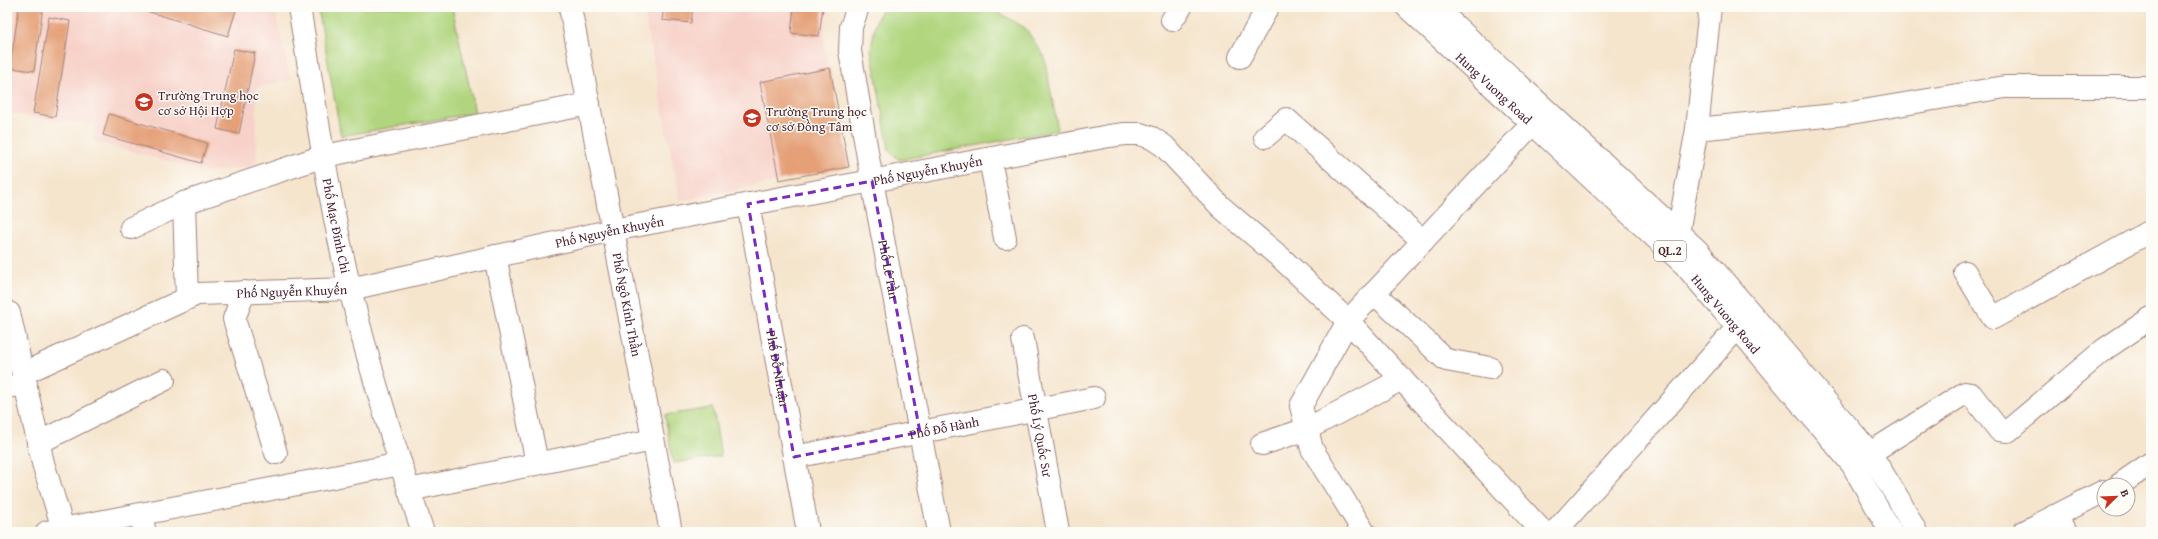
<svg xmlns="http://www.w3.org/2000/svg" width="2158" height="539" font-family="'Gentium Book Plus',serif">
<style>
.built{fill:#f7d1c8}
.green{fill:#b0d57e;stroke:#7d7a54}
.building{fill:#e5a078}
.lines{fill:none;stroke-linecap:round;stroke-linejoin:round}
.minor-casing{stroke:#a0827c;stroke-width:24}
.major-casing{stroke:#a0827c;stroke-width:24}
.minor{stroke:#fff;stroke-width:22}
.major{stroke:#fff;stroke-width:22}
.marked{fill:none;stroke:#7b2cbf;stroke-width:3;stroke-dasharray:8 5;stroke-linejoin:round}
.labels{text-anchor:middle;stroke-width:3;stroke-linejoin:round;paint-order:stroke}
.shield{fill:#fdfcf7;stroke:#806168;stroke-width:1}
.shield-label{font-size:12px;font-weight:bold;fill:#4a1f2b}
.street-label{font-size:13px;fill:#4a1f2b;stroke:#fdfcf7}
.poi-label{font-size:13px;fill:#4a1f2b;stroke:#fdfcf7;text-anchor:start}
</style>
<rect width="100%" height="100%" fill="#fdfcf7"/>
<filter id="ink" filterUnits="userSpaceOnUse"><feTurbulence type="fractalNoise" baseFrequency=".025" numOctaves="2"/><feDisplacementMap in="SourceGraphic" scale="8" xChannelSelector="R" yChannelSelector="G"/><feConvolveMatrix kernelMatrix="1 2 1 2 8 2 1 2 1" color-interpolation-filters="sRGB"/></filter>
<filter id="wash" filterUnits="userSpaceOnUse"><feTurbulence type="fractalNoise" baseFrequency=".012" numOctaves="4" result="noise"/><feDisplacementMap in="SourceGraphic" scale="16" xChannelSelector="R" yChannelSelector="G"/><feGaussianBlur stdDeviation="0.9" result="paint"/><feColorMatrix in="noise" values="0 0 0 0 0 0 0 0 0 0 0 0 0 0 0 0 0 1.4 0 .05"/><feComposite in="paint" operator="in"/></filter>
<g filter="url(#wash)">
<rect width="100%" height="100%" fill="#f5e5cd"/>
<g class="built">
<path d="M7,7H274L291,79L256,88L257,166L207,172L93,141L95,125L29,117L7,112Z"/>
<path d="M643,7H832L825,18L824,45L849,167L680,201Z"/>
</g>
<g class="green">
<path d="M318,7H452L475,113L341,136Z"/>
<path d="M884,7H990L1025,28L1044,56L1058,130L899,160L889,150L871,49L876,21Z"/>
<path d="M713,408L721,456L673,463L665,415Z"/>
</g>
<g id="blocks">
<g class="building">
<path d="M19,7H43L34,71L10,68Z"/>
<path d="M133,7H237L228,36Z"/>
<path d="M664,7H693L691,23L662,20Z"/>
<path d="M794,7H823L819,36L791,33Z"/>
<path d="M49,17L70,21L55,117L33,113Z"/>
<path d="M234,49L255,53L239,134L217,129Z"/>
<path d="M830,68L849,167L779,180L760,82Z"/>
<path d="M109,114L207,143L201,163L103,135Z"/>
</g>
</g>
</g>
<g filter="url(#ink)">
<use href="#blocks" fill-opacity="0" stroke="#a0827c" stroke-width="1"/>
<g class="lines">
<defs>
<g id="minor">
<path id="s1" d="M299,7C315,101 328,196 350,289C370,371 396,452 423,532"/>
<path id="s2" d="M570,7L671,532"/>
<path id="s3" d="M858,7L851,27L850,51L872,181L939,532"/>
<path d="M1172,20L1181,7"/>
<path d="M1240,57L1268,7"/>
<path d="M1697,129L1710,7"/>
<path d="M1265,137L1286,119L1423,241"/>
<path d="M990,159L1005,238"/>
<path d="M184,203L187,298"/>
<path id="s4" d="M748,204L808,532"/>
<path d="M131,228L184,203L324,156L589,104"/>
<path d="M1678,233L1697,129L1845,114L2005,87H2151"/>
<path d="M495,256L537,463"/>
<path d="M1965,272L1993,318L2151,231"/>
<path d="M244,292L234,319L276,453"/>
<path d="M1374,293L1446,360L1490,368"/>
<path d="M7,312L9,313L43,463L64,532"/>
<path id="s5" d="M1023,339L1058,532"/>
<path id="s6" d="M24,373L197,294L350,289L613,230L1109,136L1125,134H1140L1152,138L1164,146L1221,207L1281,258L1348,321L1543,532"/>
<path d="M7,387L26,384"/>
<path d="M38,443L164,380"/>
<path d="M1262,444L1307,429L1402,379"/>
<path d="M1870,453L1965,393L1971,394L1999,430L2008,431L2105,349L2151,318"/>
<path id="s7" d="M794,457L1094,398"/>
<path d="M2119,485L2151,463"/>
<path d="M409,490L653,440"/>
<path d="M140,514L145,532"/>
<path d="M2054,516L2066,532"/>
<path d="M47,532L401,464"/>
<path d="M1364,532L1312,449L1301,406L1348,321L1533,123"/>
<path d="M1555,532L1738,327"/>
<path d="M2024,532L2104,491"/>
</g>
<g id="major">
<path id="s8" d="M1407,7L1685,265L1852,464L1891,532"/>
<path d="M1435,7L1697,250L1870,453L1898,498L1916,532"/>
</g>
</defs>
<use href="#minor" class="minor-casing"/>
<use href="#major" class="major-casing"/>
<use href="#minor" class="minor"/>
<use href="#major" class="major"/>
</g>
</g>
<path class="marked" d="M872,181L920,432L794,457L748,204Z"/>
<defs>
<symbol id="school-disc" viewBox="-11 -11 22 22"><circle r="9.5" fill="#c8321e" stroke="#fdfcf7"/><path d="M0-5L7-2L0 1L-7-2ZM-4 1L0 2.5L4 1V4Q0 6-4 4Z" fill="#fff"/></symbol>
</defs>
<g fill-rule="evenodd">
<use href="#school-disc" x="133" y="91" width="22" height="22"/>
<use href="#school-disc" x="741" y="107" width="22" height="22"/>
</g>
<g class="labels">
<rect class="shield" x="1654" y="241" width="32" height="20" rx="3"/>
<g class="shield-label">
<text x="1670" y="255">QL.2</text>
</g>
<g class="street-label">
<text dy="5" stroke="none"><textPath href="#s8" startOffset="119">Hung Vuong Road</textPath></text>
<text dy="5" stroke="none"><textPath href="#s6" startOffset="933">Phố Nguyễn Khuyến</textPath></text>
<text dy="5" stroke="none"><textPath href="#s1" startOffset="222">Phố Mạc Đĩnh Chi</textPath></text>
<text dy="5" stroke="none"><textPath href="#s6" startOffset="609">Phố Nguyễn Khuyến</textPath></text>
<text dy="5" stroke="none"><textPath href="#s3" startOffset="267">Phố Lê Tần</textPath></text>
<text dy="5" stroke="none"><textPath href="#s6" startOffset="285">Phố Nguyễn Khuyến</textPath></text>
<text dy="5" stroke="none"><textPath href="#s2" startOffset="303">Phố Ngô Kính Thần</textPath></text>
<text dy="5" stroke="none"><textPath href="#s8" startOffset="443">Hung Vuong Road</textPath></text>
<text dy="5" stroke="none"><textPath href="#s4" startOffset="167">Phố Đỗ Nhuận</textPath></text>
<text dy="5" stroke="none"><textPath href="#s7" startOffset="153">Phố Đỗ Hành</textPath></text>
<text dy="5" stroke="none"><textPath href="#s5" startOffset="98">Phố Lý Quốc Sư</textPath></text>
</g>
<g class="poi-label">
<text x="158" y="100">Trường Trung học<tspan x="158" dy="15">cơ sở Hội Hợp</tspan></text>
<text x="766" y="116">Trường Trung học<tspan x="766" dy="15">cơ sở Đồng Tâm</tspan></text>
</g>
</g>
<rect width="2158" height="539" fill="none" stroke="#fdfcf7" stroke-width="24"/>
<g transform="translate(2116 497) rotate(67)"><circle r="19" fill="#fdfcf7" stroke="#b5a4a5"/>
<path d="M0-3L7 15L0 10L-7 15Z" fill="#c8321e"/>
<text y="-6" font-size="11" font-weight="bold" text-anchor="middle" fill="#4a1f2b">B</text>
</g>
</svg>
